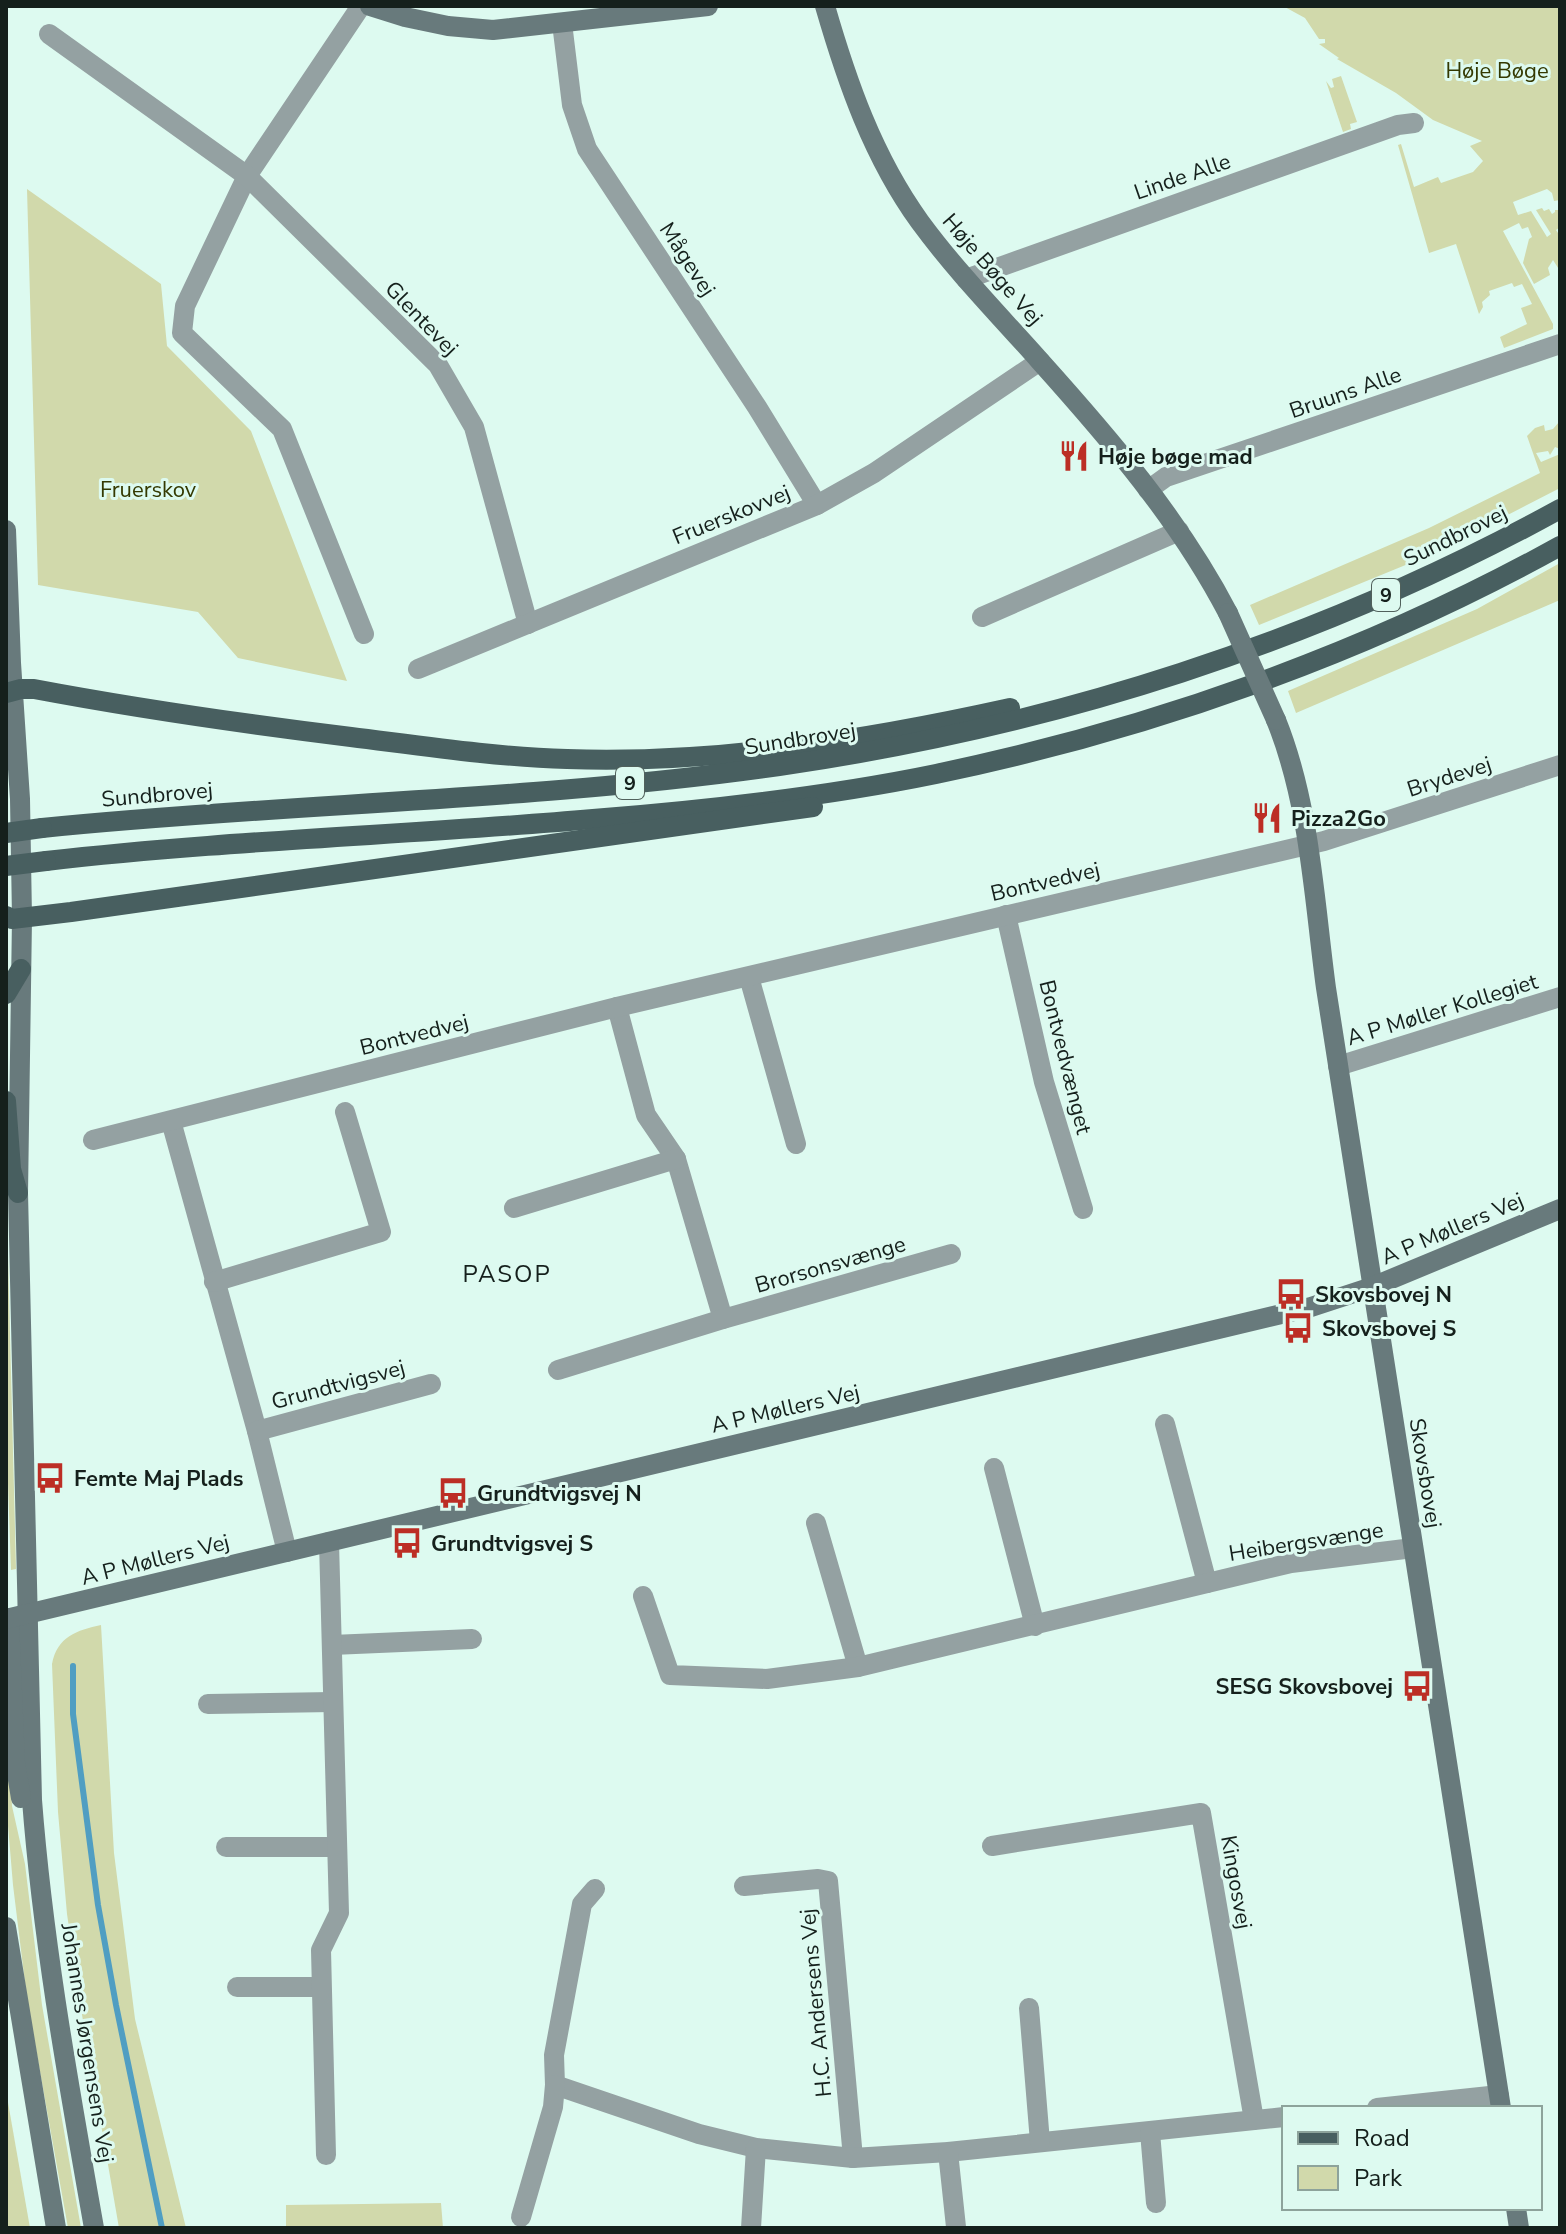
<svg xmlns="http://www.w3.org/2000/svg" width="1566" height="2234" font-family="'Nunito Sans',sans-serif">
<style>
.green{fill:#d1d9ab}
.lines{fill:none;stroke-linecap:round;stroke-linejoin:round}
.stream{stroke:#509ec2;stroke-width:6}
.street{stroke:#94a1a2;stroke-width:20}
.secondary{stroke:#687a7c;stroke-width:20}
.primary{stroke:#485f60;stroke-width:20}
.secondary-bridge{stroke:#687a7c;stroke-width:20}
.primary-bridge{stroke:#485f60;stroke-width:20}
.labels{text-anchor:middle;stroke-width:6;stroke-linejoin:round;paint-order:stroke}
.shield{fill:#ddfaf0;stroke:#51615c;stroke-width:2}
.shield-label{font-size:20px;font-weight:bold;fill:#15201c}
.park-label{font-size:22px;fill:#343901;stroke:#ddfaf0}
.street-label{font-size:22px;fill:#15201c;stroke:#ddfaf0}
.poi-label{font-size:22px;font-weight:bold;fill:#15201c;stroke:#ddfaf0;text-anchor:start}
.neighbourhood-label{font-size:24px;letter-spacing:2px;fill:#15201c;stroke:#ddfaf0}
</style>
<rect width="100%" height="100%" fill="#ddfaf0"/>
<g class="green">
<path d="M1283,6H1560V200L1554,201L1552,193L1547,189L1513,202L1518,215L1531,211L1547,237L1551,234L1536,210L1542,208L1544,211L1549,209L1552,214L1555,212V210H1560V227L1556,230L1560,236V271L1553,260L1548,268L1550,275L1534,284L1523,263L1529,239L1532,237L1528,227L1522,229L1519,223L1503,231L1553,324V329L1504,348L1500,337L1527,324L1521,308L1532,304L1522,284L1514,287L1512,283L1489,291L1490,295L1482,302L1483,307L1479,314L1456,244L1429,253L1398,145L1401,144L1414,187L1438,177L1441,183L1473,172L1483,161L1470,146L1482,141L1433,120L1396,93L1337,59L1339,58L1319,44L1325,43V39H1319L1305,18Z"/>
<path d="M1341,76L1357,122L1350,124L1351,129L1343,132L1326,81L1331,88L1334,87L1332,79Z"/>
<path d="M27,189L161,284L167,346L251,431L347,681L238,658L198,612L38,585Z"/>
<path d="M1559,422L1560,449L1555,447L1550,455L1548,451L1536,453L1541,462L1560,454V488L1430,555L1259,625L1250,605L1429,528L1540,473L1527,436L1535,428L1544,425L1545,431L1553,429Z"/>
<path d="M1560,563V600L1296,713L1288,691L1477,609Z"/>
<path d="M6,1177L16,1569L11,1570L6,1425Z"/>
<path d="M101,1625L114,1853L135,2019L186,2228H119L81,2009L67,1914L58,1812L52,1664C57,1637 77,1630 101,1625Z"/>
<path d="M6,1672L12,1806L25,1864L42,2005L81,2228H68L27,1999L13,1885L6,1802Z"/>
<path d="M6,2091L30,2228H6Z"/>
<path d="M441,2203L443,2228H286V2205Z"/>
</g>
<g class="lines">
<path class="stream" d="M73,1666V1714L98,1905L116,2005L162,2228"/>
<g class="street">
<path d="M361,6L247,176L185,306L182,333L282,429L364,634"/>
<path d="M562,23L572,105L587,149L757,407L817,505"/>
<path d="M49,34L247,176L438,365L474,427L528,624"/>
<path d="M966,279L1398,125L1414,123"/>
<path d="M1148,490L1166,477L1560,344"/>
<path d="M982,617L1179,531"/>
<path d="M418,669L817,505L874,473L1040,361"/>
<path d="M1006,915L1044,1082L1083,1209"/>
<path d="M749,977L796,1144"/>
<path d="M617,1007L646,1115L676,1159L723,1319"/>
<path d="M1338,1066L1560,997"/>
<path d="M171,1121L257,1431L287,1552"/>
<path d="M93,1140L617,1007L1324,841L1560,765"/>
<path d="M514,1208L676,1159"/>
<path d="M214,1282L381,1232L345,1112"/>
<path d="M558,1370L723,1319L951,1254"/>
<path d="M1165,1424L1207,1583"/>
<path d="M257,1431L431,1384"/>
<path d="M994,1468L1035,1626"/>
<path d="M816,1523L858,1667"/>
<path d="M643,1596L670,1675L767,1679L858,1667L1291,1563L1413,1548"/>
<path d="M332,1645L472,1639"/>
<path d="M208,1704L333,1702"/>
<path d="M992,1846L1201,1813L1254,2120"/>
<path d="M226,1847H337"/>
<path d="M744,1886L818,1879L828,1881L853,2158"/>
<path d="M595,1889L582,1904L554,2055L555,2085L699,2134L756,2148L853,2158L948,2152L1284,2117"/>
<path d="M237,1987H320"/>
<path d="M1029,2008L1040,2142"/>
<path d="M1377,2108L1499,2095"/>
<path d="M1150,2132L1156,2203"/>
<path d="M948,2152L956,2227"/>
<path d="M326,2155L321,1950L339,1913L329,1542"/>
<path d="M521,2217L553,2107L555,2085"/>
<path d="M751,2228L756,2148"/>
</g>
<g class="secondary">
<path d="M370,6L405,17L448,26L493,30L708,6"/>
<path d="M825,6C847,82 873,157 920,222C956,271 999,315 1039,360C1109,438 1179,519 1228,613"/>
<path d="M6,530L11,663L20,799L22,918L18,1193L32,1800C43,1944 69,2086 94,2228"/>
<path d="M1276,720C1310,804 1314,899 1326,988L1501,2108"/>
<path d="M9,1618L15,1762L21,1798"/>
<path d="M6,1619L1311,1307L1372,1287L1560,1209"/>
<path d="M6,1927L56,2228"/>
<path d="M1516,2208L1519,2228"/>
</g>
<g class="primary">
<path d="M6,693L21,689H34C140,709 245,724 351,737C423,746 495,757 567,759C716,764 865,740 1010,708"/>
<path d="M42,828C287,803 535,801 779,766C1052,727 1318,642 1560,509"/>
<path d="M46,861C228,840 411,835 593,819C707,810 824,797 936,774C1152,729 1367,653 1560,546"/>
<path d="M6,916L12,919L71,912L813,807"/>
<path d="M6,994L21,969"/>
<path d="M6,1101L11,1169L18,1193"/>
</g>
<path class="secondary-bridge" d="M1228,613L1276,720"/>
<g class="primary-bridge">
<path d="M6,833L42,828"/>
<path d="M6,866L46,861"/>
</g>
</g>
<defs>
<symbol id="restaurant-bare" viewBox="-9 -9 18 18"><path d="M-5-6h1v4h1v-4h1v4h1v-4h1v5L-1.5 .5V6h-2V.5L-5-1ZM5-6V6H3V1.5H1.5Q1.5-4 5-6Z" fill="#bc2e25" stroke="#ddfaf0" stroke-width="2.5" paint-order="stroke"/></symbol>
<symbol id="bus-bare" viewBox="-9 -9 18 18"><path d="M-5-6H5V4H4V6H2V4H-2V6H-4V4H-5ZM-3.5-4V0h7V-4ZM-3.5 1.2v1.5H-2V1.2ZM2 1.2v1.5H3.5V1.2Z" fill="#bc2e25" stroke="#ddfaf0" stroke-width="2.5" paint-order="stroke"/></symbol>
</defs>
<g fill-rule="evenodd">
<use href="#restaurant-bare" x="1052" y="434" width="44" height="44"/>
<use href="#restaurant-bare" x="1245" y="796" width="44" height="44"/>
<use href="#bus-bare" x="1269" y="1272" width="44" height="44"/>
<use href="#bus-bare" x="1276" y="1306" width="44" height="44"/>
<use href="#bus-bare" x="28" y="1456" width="44" height="44"/>
<use href="#bus-bare" x="431" y="1471" width="44" height="44"/>
<use href="#bus-bare" x="385" y="1521" width="44" height="44"/>
<use href="#bus-bare" x="1395" y="1664" width="44" height="44"/>
</g>
<g class="labels">
<g class="shield">
<rect x="1372" y="579" width="28" height="32" rx="6"/>
<rect x="616" y="767" width="28" height="32" rx="6"/>
</g>
<g class="shield-label">
<text x="1386" y="602">9</text>
<text x="630" y="790">9</text>
</g>
<g class="park-label">
<text x="1497" y="78">Høje Bøge</text>
<text x="148" y="497">Fruerskov</text>
</g>
<g class="street-label">
<text transform="translate(1182 176) rotate(-19)" y="8">Linde Alle</text>
<text transform="translate(688 259) rotate(57)" y="8">Mågevej</text>
<text transform="translate(993 269) rotate(49)" y="8">Høje Bøge Vej</text>
<text transform="translate(422 318) rotate(46)" y="8">Glentevej</text>
<text transform="translate(1345 392) rotate(-19)" y="8">Bruuns Alle</text>
<text transform="translate(731 514) rotate(-22)" y="8">Fruerskovvej</text>
<text transform="translate(1455 535) rotate(-26)" y="8">Sundbrovej</text>
<text transform="translate(800 738) rotate(-9)" y="8">Sundbrovej</text>
<text transform="translate(1449 776) rotate(-18)" y="8">Brydevej</text>
<text transform="translate(157 794) rotate(-5)" y="8">Sundbrovej</text>
<text transform="translate(1045 881) rotate(-13)" y="8">Bontvedvej</text>
<text transform="translate(1442 1009) rotate(-17)" y="8">A P Møller Kollegiet</text>
<text transform="translate(414 1034) rotate(-14)" y="8">Bontvedvej</text>
<text transform="translate(1066 1057) rotate(76)" y="8">Bontvedvænget</text>
<text transform="translate(1452 1228) rotate(-23)" y="8">A P Møllers Vej</text>
<text transform="translate(830 1264) rotate(-16)" y="8">Brorsonsvænge</text>
<text transform="translate(338 1384) rotate(-15)" y="8">Grundtvigsvej</text>
<text transform="translate(785 1408) rotate(-13)" y="8">A P Møllers Vej</text>
<text transform="translate(1426 1473) rotate(81)" y="8">Skovsbovej</text>
<text transform="translate(1306 1541) rotate(-9)" y="8">Heibergsvænge</text>
<text transform="translate(155 1559) rotate(-14)" y="8">A P Møllers Vej</text>
<text transform="translate(1237 1882) rotate(80)" y="8">Kingosvej</text>
<text transform="translate(815 2003) rotate(-95)" y="8">H.C. Andersens Vej</text>
<text transform="translate(88 2043) rotate(81)" y="8">Johannes Jørgensens Vej</text>
</g>
<g class="poi-label">
<text x="1098" y="464">Høje bøge mad</text>
<text x="1291" y="826">Pizza2Go</text>
<text x="1315" y="1302">Skovsbovej N</text>
<text x="1322" y="1336">Skovsbovej S</text>
<text x="74" y="1486">Femte Maj Plads</text>
<text x="477" y="1501">Grundtvigsvej N</text>
<text x="431" y="1551">Grundtvigsvej S</text>
<text x="1393" y="1694" text-anchor="end">SESG Skovsbovej</text>
</g>
<g class="neighbourhood-label">
<text x="507" y="1282">PASOP</text>
</g>
</g>
<rect width="1566" height="2234" fill="none" stroke="#15201c" stroke-width="16"/>
<rect x="1282" y="2106" width="260" height="104" fill="#ddfaf0" stroke="#8da39b" stroke-width="2"/>
<rect x="1298" y="2132" width="40" height="12" fill="#485f60" stroke="#8da39b" stroke-width="2"/>
<text x="1354" y="2146" font-size="24" fill="#15201c">Road</text>
<rect x="1298" y="2166" width="40" height="24" fill="#d1d9ab" stroke="#8da39b" stroke-width="2"/>
<text x="1354" y="2186" font-size="24" fill="#15201c">Park</text>
</svg>
